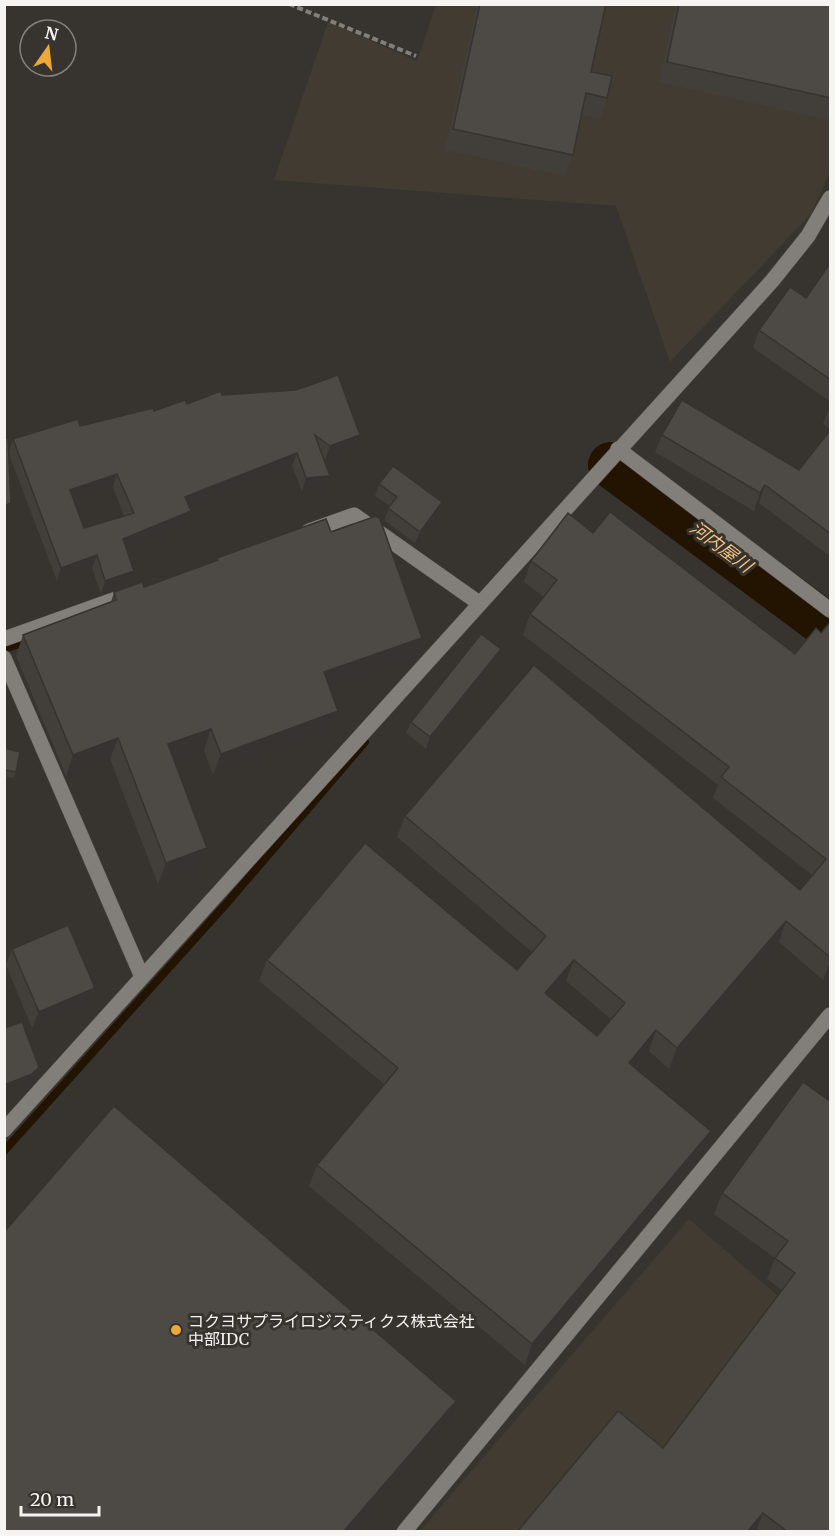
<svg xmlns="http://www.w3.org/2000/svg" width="835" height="1536" font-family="Merriweather,'Noto Sans JP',serif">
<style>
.built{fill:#423b31}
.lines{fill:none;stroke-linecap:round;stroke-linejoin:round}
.stream{stroke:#231401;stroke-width:8}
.river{stroke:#231401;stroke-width:46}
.street-casing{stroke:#524f4b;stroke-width:16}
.path{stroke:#827f7b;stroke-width:4;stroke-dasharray:6 3;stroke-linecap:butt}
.street{stroke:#827e79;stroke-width:15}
.wall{fill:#423f3b;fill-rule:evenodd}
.shaded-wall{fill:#363330}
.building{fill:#4d4945;stroke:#363330;stroke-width:1.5;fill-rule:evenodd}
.poi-dot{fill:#eda83c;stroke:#37332f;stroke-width:2}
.labels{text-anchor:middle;stroke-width:6;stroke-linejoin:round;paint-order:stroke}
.poi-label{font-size:16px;fill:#f6f4f1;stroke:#37332f;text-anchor:start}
.water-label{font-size:18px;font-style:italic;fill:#f1c180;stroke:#37332f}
</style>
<rect width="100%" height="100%" fill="#37332f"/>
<g class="built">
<path d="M436,5H830V172L811,214L670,362L616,206L274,180L328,22L417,61Z"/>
<path d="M689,1219L830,1341V1531L419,1532Z"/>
</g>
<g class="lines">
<g class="stream">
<path d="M4,649L28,641"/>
<path d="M4,1151L227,903L365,742"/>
</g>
<path class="river" d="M611,465L830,628"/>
<defs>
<g id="street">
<path d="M618,449L830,610"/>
<path d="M309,531L354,515L479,603"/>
<path d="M4,639L130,594"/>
<path d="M4,658L142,977"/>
<path d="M4,1130L772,281L808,236L830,198"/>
<path d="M404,1532L830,1015"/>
</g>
</defs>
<use href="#street" class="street-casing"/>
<path class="path" d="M289,4L416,56"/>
<use href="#street" class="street"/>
</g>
<g class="wall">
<path d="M477,4H606L591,72L607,98L600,119L582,115L573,155L565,176L445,150Z"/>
<path d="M676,4H831V113L828,120L659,82Z"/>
<path d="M831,262V402L753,348L759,330L806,298Z"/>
<path d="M222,395L355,448L325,460L323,458L330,476L325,490L302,491L292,466L189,507L191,511L186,524L126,549L129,584L101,594L92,568L57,581L9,454L11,503L4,520V439L9,451L13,439L154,411ZM113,487L124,516L84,528L74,500Z"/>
<path d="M831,404V557L759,503L754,511L655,452L662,435L799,470L830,429L823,424Z"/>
<path d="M379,484L442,502L438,514L415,543L384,520L390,506L375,496Z"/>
<path d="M331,532L422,638L415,659L330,688L338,711L330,732L213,775L204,750L174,760L207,848L200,869L158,884L110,759L66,776L16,656L23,635L111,602L114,592L144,587L215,561L217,558Z"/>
<path d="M593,533L795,654L821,633L831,621V971L823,980L779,942L669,1069L649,1051L635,1068L703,1152L525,1365L309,1186L317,1165L384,1084L259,981L267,960L517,970L532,952L397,837L405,816L800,890L812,875L713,798L718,785L523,635L530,614L544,597L524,582L531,561ZM566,981L611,1019L597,1036L551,998Z"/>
<path d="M501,649L497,660L426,749L406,733L411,722Z"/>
<path d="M4,748L16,772L14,778L4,776Z"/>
<path d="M12,949L95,988L89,1005L32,1028L6,965Z"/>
<path d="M831,1102V1532H517L663,1448L782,1290L767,1279L775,1258L714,1214L722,1193Z"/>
</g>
<g class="shaded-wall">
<path d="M360,435L355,448L325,460L330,446Z"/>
<path d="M297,453L292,466L180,511L185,497Z"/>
<path d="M117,474L113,487L65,503L70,490Z"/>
<path d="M330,476L325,490L302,491L306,478Z"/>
<path d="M765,485L759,503L754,511L760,493Z"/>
<path d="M442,502L438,514L415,543L420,532Z"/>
<path d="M11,503L4,520V506Z"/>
<path d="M191,511L186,524L119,552L123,539Z"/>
<path d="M97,555L92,568L57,581L61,568Z"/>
<path d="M134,571L129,584L101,594L105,581Z"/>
<path d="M422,638L415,659L316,693L324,672Z"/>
<path d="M501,649L497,660L426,749L430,737Z"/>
<path d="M338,711L330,732L213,775L221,754Z"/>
<path d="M211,729L204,750L160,765L168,744Z"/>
<path d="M118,738L110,759L66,776L73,755Z"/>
<path d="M207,848L200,869L158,884L166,863Z"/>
<path d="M786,921L779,942L669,1069L677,1048Z"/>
<path d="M574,960L566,981L538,1014L545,993Z"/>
<path d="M831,960V971L823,980Z"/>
<path d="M95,988L89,1005L32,1028L39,1012Z"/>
<path d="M656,1030L649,1051L621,1083L629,1063Z"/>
<path d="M39,1067L33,1084L26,1091L4,1099V1085Z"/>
<path d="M711,1131L703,1152L525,1365L532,1344Z"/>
<path d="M456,1401L450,1418L351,1532H343Z"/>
<path d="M763,1513L756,1532H747Z"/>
</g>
<g class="building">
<path d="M480,4H606L591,72L612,76L607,98L586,93L573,155L453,129Z"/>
<path d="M679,4H831V98L667,62Z"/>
<path d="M831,262V380L759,330L790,287L806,298Z"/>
<path d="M338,375L360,435L330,446L315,435L330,476L306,478L297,453L185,497L191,511L123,539L134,571L105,581L97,555L61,568L13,439L78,419L80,426L153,408L154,411L185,400L187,404L221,391L222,395L296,390ZM117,474L134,513L84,528L70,490Z"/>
<path d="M682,400L799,470L831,429V534L765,485L760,493L662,435Z"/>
<path d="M8,438L11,503L4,506V439Z"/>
<path d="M393,466L442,502L420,532L388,508L397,497L379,484Z"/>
<path d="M610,512L795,654L816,628L821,633L831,621V958L786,921L677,1048L656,1030L629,1063L711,1131L532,1344L317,1165L398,1068L267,960L365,843L517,970L546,936L405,816L534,665L800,890L826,859L721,777L729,767L530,614L557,580L531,561L568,513L593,533ZM574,960L625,1003L597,1036L545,993Z"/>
<path d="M376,516L380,519L422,638L324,672L338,711L221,754L211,729L168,744L207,848L166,863L118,738L73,755L23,635L116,600L114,592L142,582L144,587L218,560L217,558L326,519L331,532Z"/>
<path d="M481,634L501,649L430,737L411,722Z"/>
<path d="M4,748L20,752L16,772L4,770Z"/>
<path d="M68,925L95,988L39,1012L12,949Z"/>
<path d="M22,1022L39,1067L32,1074L4,1085V1028Z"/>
<path d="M803,1082L831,1102V1532H788L763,1513L747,1532H517L618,1411L663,1448L795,1273L775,1258L788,1241L722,1193Z"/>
<path d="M114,1106L456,1401L343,1532H6L4,1530V1232Z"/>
</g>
<circle class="poi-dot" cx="176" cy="1330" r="6"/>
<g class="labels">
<g class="poi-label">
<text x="188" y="1327">コクヨサプライロジスティクス株式会社<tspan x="188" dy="18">中部IDC</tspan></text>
</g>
<g class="water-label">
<text transform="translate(721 547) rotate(37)" y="6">河内屋川</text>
</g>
</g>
<rect width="835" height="1536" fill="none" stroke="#f6f4f1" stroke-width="12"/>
<g transform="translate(48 48) rotate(14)"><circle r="28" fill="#37332f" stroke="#83807d" stroke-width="1.5"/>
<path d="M0-4.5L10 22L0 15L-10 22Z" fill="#eda83c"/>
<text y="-9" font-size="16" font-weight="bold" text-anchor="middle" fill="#f6f4f1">N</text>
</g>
<path d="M21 1506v9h78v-9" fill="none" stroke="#f6f4f1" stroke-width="3"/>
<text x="30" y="1506" font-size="18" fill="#f6f4f1" stroke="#37332f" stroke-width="4.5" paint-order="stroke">20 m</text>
</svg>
